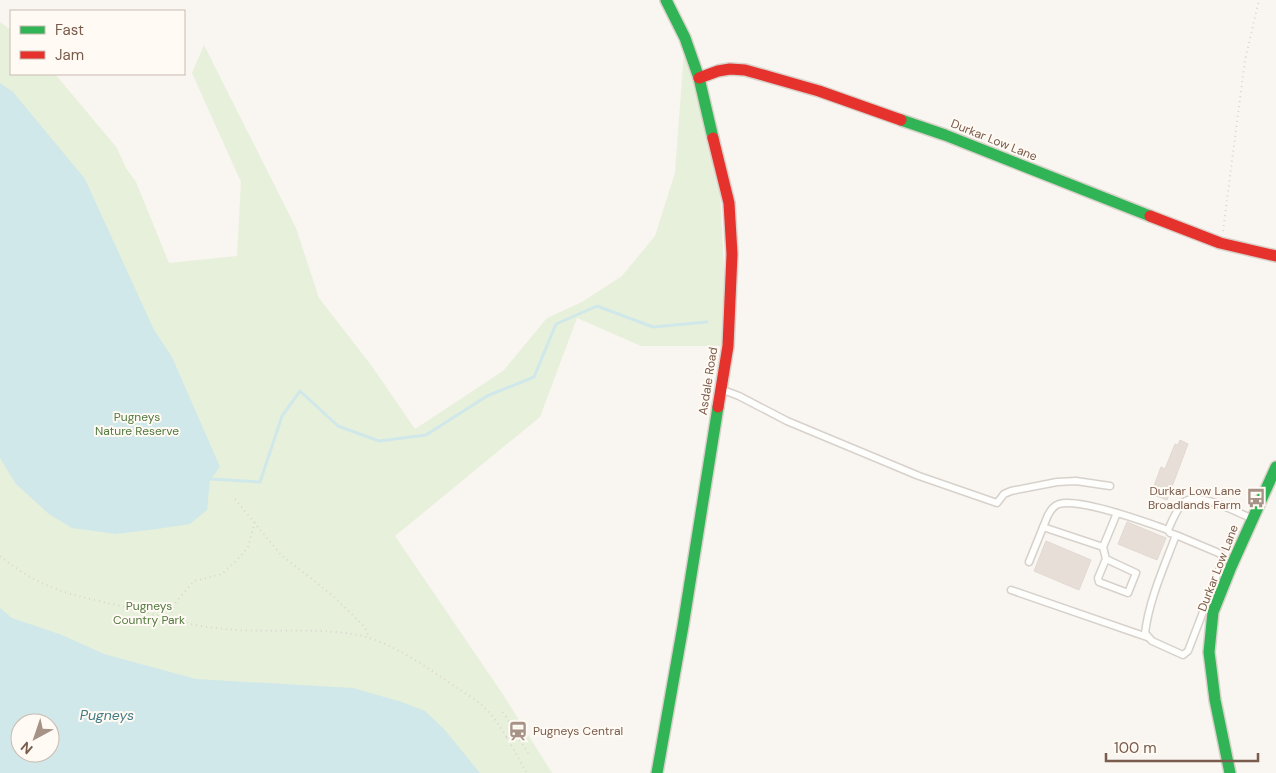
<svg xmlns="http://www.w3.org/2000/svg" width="1276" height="773" font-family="'DM Sans',sans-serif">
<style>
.green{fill:#e7f0db;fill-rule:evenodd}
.water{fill:#d0e8ea;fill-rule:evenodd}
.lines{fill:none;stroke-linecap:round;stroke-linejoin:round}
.stream{stroke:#d0e8ea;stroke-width:3}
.building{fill:#e6ded7;stroke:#e2d8d2}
.lane-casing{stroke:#d7d1cb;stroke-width:9}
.fast-casing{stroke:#d9d2cb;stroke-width:14}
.jam-casing{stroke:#d9d2cb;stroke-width:14}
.path{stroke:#dcd5d0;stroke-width:2;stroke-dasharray:1 4;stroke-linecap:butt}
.lane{stroke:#fefefd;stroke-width:6}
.fast{stroke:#30b455;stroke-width:11}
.jam{stroke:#e5322d;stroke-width:11}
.labels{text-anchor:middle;stroke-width:4;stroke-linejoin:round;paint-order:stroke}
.street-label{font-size:12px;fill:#7a5c4d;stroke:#fffaf3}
.park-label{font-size:12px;fill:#537a41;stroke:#fffaf3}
.poi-label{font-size:12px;fill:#7a5c4d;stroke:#fffaf3;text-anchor:end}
.water-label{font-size:14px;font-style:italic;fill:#437c86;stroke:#fffaf3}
</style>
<rect width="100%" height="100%" fill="#f9f5f0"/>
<path class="green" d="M0,22L11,30V74H55L117,148L126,168L136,182L169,263L237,256L241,182L192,73L204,45L296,228L319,298L371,365L415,429L503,371L547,318L582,302L622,276L655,236L675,173L685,38L718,154L728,346H641L577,318L540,417L395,536L504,696L552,773H0ZM20,723H50V753H20Z"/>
<g class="water">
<path d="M0,83L13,92L85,179L154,330L172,357L220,467L210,480L207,510L190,524L157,529L116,534L72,528L49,514L16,484L0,458Z"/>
<path d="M0,608L12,618L62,635L104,654L196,679L353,688L402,702L425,711L444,729L480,773H0ZM20,723H50V753H20Z"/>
</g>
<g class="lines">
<path class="stream" d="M210,479L260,482L282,416L300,391L338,426L379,441L426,435L487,396L534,377L556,324L597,306L653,327L707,322"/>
</g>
<g class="building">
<path d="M1180,440L1188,444L1167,500L1154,495L1157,487L1154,486L1161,467L1165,469L1175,444L1178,445Z"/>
<path d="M1127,522L1166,538L1157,560L1118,544Z"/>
<path d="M1046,541L1091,560L1079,590L1034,571Z"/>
</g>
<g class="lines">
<defs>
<g id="lane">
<path d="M723,390L739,396L787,421L919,476L997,503L1004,494L1011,491L1057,482L1076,481L1110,486"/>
<path d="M1043,527L1103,547L1106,559L1098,578L1099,582L1128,593L1136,573L1106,559"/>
<path d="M1176,535C1164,567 1149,600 1145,633L1152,641L1183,655L1188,651L1223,560L1221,554L1176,535L1170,533L1168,530C1172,521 1177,508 1184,502C1198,491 1236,512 1251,518"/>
<path d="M1103,547L1117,513"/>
<path d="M1029,562L1048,515C1051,510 1053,506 1059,504C1079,498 1146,522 1168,530"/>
<path d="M1011,590L1147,637"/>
</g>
<g id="fast">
<path d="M666,0L685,38L699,78L713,138"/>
<path d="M901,120L945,135L1150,216"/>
<path d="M657,773L683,626L718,407"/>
<path d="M1230,773L1215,700L1209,652L1213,612L1231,567L1276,467"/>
</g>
<g id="jam">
<path d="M699,78L718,71L730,69L745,70L819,91L901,120"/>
<path d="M713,138L729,203L732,254L728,346L718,407"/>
<path d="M1150,216L1220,243L1276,256"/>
</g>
</defs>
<use href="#lane" class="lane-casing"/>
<use href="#fast" class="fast-casing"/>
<use href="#jam" class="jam-casing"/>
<g class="path">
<path d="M1223,231L1245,60L1259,0"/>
<path d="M235,499L281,555L332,595L365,627L369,638"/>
<path d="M0,556C40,589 71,595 121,606C152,613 184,625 216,628C261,634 307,627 352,634C389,639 429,669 459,689C467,695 477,700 484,707C502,725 514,751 527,773"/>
<path d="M170,617L176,602L194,581L222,574L237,560L248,547L255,521"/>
<path d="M503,712L515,732"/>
<path d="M506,738L515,732L529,755"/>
</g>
<use href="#lane" class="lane"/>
<use href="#fast" class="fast"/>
<use href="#jam" class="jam"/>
</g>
<defs>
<symbol id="bus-bare" viewBox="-9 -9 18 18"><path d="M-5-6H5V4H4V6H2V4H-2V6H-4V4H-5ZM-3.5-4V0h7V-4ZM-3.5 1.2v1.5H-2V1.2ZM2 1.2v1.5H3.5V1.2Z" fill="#a69286" stroke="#fffaf3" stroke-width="2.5" paint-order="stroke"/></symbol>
<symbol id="station-bare" viewBox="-9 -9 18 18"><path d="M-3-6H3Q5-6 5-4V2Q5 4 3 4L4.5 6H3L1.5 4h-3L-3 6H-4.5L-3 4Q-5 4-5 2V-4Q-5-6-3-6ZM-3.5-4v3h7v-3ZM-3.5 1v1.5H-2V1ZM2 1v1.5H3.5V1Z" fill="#a69286" stroke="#fffaf3" stroke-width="2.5" paint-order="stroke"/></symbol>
</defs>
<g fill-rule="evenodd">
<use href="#bus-bare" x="1242" y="484" width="28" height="28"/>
<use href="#station-bare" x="504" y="717" width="28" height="28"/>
</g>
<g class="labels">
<g class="street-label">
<text transform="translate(994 140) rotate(22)" y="4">Durkar Low Lane</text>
<text transform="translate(708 381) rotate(-81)" y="4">Asdale Road</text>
<text transform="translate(1218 568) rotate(-69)" y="4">Durkar Low Lane</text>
</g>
<g class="park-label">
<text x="137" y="421">Pugneys<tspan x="137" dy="14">Nature Reserve</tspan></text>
<text x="149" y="610">Pugneys<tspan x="149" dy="14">Country Park</tspan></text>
</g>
<g class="poi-label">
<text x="1241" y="495">Durkar Low Lane<tspan x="1241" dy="14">Broadlands Farm</tspan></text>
<text x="533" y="735" text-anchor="start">Pugneys Central</text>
</g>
<g class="water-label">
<text x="107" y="720">Pugneys</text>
</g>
</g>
<rect x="10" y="10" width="175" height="65" fill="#fffaf3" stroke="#cabbb1"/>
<rect x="20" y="26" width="25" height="8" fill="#30b455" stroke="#cabbb1"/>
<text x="55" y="35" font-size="15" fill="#7a5c4d">Fast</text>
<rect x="20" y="51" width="25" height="8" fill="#e5322d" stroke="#cabbb1"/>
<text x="55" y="60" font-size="15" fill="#7a5c4d">Jam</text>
<g transform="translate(35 738) rotate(220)"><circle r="24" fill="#fffaf3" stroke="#cabbb1"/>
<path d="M0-4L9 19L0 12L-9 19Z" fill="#a69286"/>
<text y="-8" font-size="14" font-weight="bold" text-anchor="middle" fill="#7a5c4d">N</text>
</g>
<path d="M1106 753v8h152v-8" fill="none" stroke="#7a5c4d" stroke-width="2.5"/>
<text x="1114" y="753" font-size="15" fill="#7a5c4d" stroke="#fffaf3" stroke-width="4" paint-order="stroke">100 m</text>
</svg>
